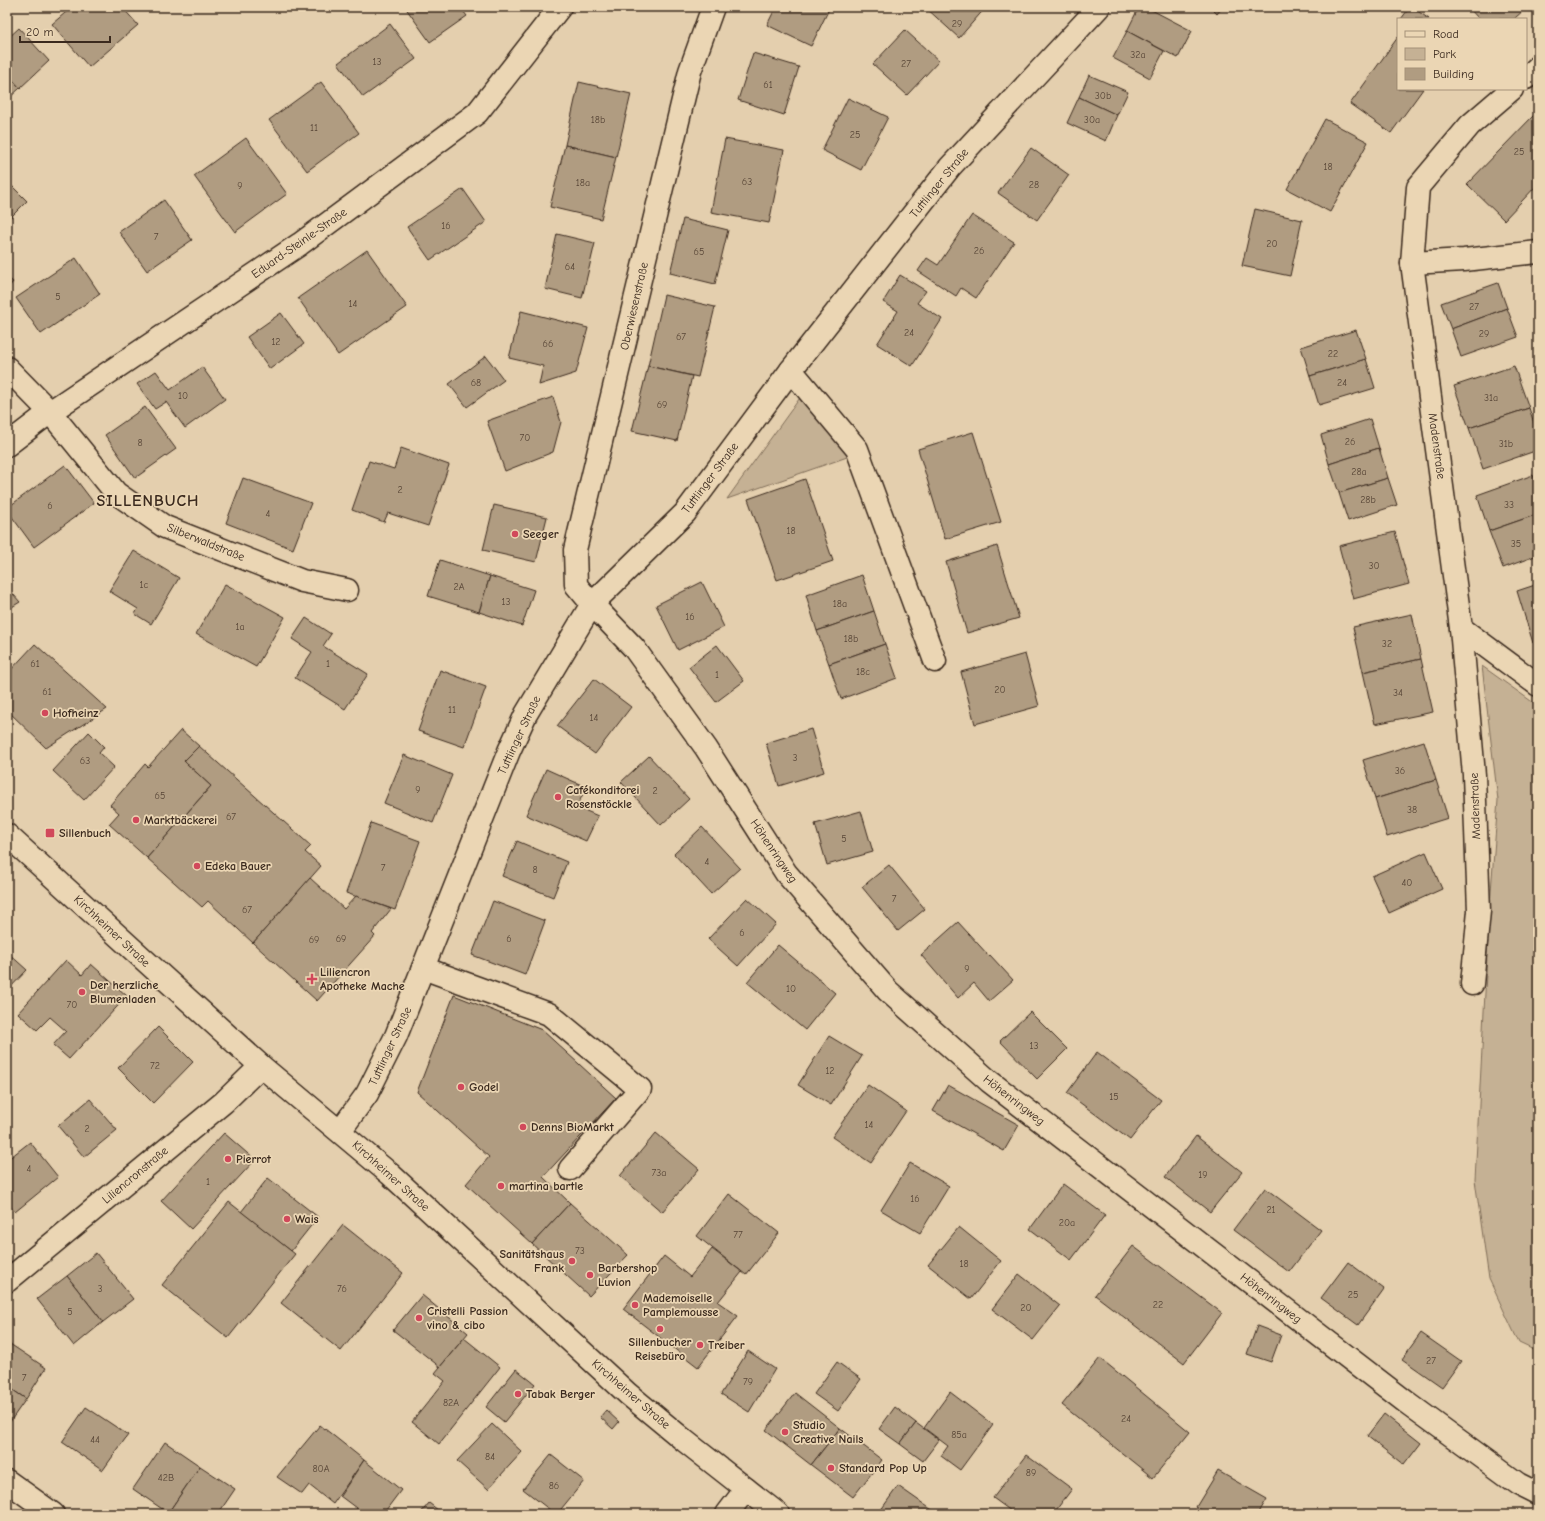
<svg xmlns="http://www.w3.org/2000/svg" width="1545" height="1521" font-family="'Comic Neue',sans-serif">
<style>
.green{fill:#c5b194;stroke:#806e59}
.building{fill:#b09c81;stroke:#3b2a1e}
.lines{fill:none;stroke-linecap:round;stroke-linejoin:round}
.minor-casing{stroke:#3b2a1e;stroke-width:25}
.major-casing{stroke:#3b2a1e;stroke-width:25}
.minor{stroke:#ebd6b4;stroke-width:22}
.major{stroke:#ebd6b4;stroke-width:22}
.poi-dot{fill:#d1495b;stroke:#ebd6b4;stroke-width:1.5}
.labels{text-anchor:middle;stroke-width:3.5;stroke-linejoin:round;paint-order:stroke}
.number-label{font-size:10px;fill:#584637}
.street-label{font-size:12px;fill:#3b2a1e;stroke:#ebd6b4}
.poi-label{font-size:12px;font-weight:bold;fill:#3b2a1e;stroke:#ebd6b4;text-anchor:start}
.district-label{font-size:16px;font-weight:bold;letter-spacing:1px;fill:#3b2a1e;stroke:#ebd6b4}
</style>
<rect width="100%" height="100%" fill="#e4cfae"/>
<filter id="ink" filterUnits="userSpaceOnUse"><feTurbulence type="fractalNoise" baseFrequency=".025" numOctaves="2"/><feDisplacementMap in="SourceGraphic" scale="8" xChannelSelector="R" yChannelSelector="G"/><feConvolveMatrix kernelMatrix="1 2 1 2 8 2 1 2 1" color-interpolation-filters="sRGB"/></filter>
<g filter="url(#ink)">
<g class="green">
<path d="M802,395L850,456L727,499Z"/>
<path d="M1482,666L1538,706V1352L1519,1343L1489,1279L1475,1180L1489,918L1498,800Z"/>
</g>
<g class="building">
<path d="M72,7H122L138,25L89,67L52,24Z"/>
<path d="M405,7H460L467,16L430,42Z"/>
<path d="M776,7H830L811,46L767,25Z"/>
<path d="M925,7H986L959,38Z"/>
<path d="M1139,7H1146L1192,31L1178,58L1127,31Z"/>
<path d="M1210,7H1223L1217,14Z"/>
<path d="M1410,7H1412L1429,19H1401Z"/>
<path d="M1468,7H1527L1514,19H1479Z"/>
<path d="M390,24L416,59L363,97L338,63Z"/>
<path d="M19,28L49,61L20,88L7,74V39Z"/>
<path d="M905,30L939,61L907,95L873,64Z"/>
<path d="M1127,31L1164,51L1150,78L1113,58Z"/>
<path d="M1398,37V89H1423L1391,133L1350,104Z"/>
<path d="M753,53L799,67L784,115L738,100Z"/>
<path d="M7,74L20,88L7,100Z"/>
<path d="M1089,75L1128,92L1117,115L1079,97Z"/>
<path d="M321,82L359,133L307,171L269,120Z"/>
<path d="M579,82L631,94L616,157L565,145Z"/>
<path d="M1079,97L1117,115L1106,141L1067,123Z"/>
<path d="M848,98L888,117L861,170L822,150Z"/>
<path d="M1535,114L1538,117V184L1504,220L1467,184Z"/>
<path d="M1325,119L1368,142L1330,212L1287,189Z"/>
<path d="M246,138L287,194L235,232L194,176Z"/>
<path d="M725,139L784,150L769,223L711,212Z"/>
<path d="M565,145L616,157L601,219L550,207Z"/>
<path d="M1031,148L1069,175L1037,220L998,193Z"/>
<path d="M7,181L27,201L7,221Z"/>
<path d="M463,189L486,222L430,260L407,227Z"/>
<path d="M164,200L192,240L147,271L119,232Z"/>
<path d="M1255,209L1302,220L1290,276L1242,266Z"/>
<path d="M972,215L1014,242L976,298L961,288L956,296L918,271L927,258L938,265Z"/>
<path d="M683,219L728,230L715,284L670,273Z"/>
<path d="M557,234L595,243L582,298L545,289Z"/>
<path d="M367,250L407,307L338,355L298,298Z"/>
<path d="M76,258L100,294L41,334L16,298Z"/>
<path d="M900,275L926,291L917,303L942,319L912,366L877,344L898,311L883,302Z"/>
<path d="M7,277L13,282L7,289Z"/>
<path d="M1498,283L1507,308L1451,329L1441,303Z"/>
<path d="M664,295L715,307L698,377L648,366Z"/>
<path d="M1507,308L1518,337L1461,357L1451,329Z"/>
<path d="M521,311L588,328L576,373L539,385L543,366L509,358Z"/>
<path d="M281,313L304,344L270,369L247,337Z"/>
<path d="M1356,330L1366,359L1310,376L1301,347Z"/>
<path d="M486,356L504,380L467,407L449,384Z"/>
<path d="M1366,359L1375,388L1319,405L1310,376Z"/>
<path d="M648,366L692,376L677,441L632,431Z"/>
<path d="M1514,366L1529,408L1469,428L1454,386Z"/>
<path d="M202,367L225,399L185,428L166,402L155,409L137,384L156,371L170,390Z"/>
<path d="M553,397L561,422L553,452L505,471L487,421Z"/>
<path d="M145,407L176,449L135,478L105,435Z"/>
<path d="M1529,408L1538,435V450L1483,469L1469,428Z"/>
<path d="M1370,419L1379,448L1329,464L1321,435Z"/>
<path d="M973,432L1001,522L945,539L918,449Z"/>
<path d="M401,448L449,465L428,526L388,513L384,522L352,510L369,461L394,469Z"/>
<path d="M1379,448L1388,478L1339,493L1329,464Z"/>
<path d="M65,465L94,503L34,547L7,510V508Z"/>
<path d="M1533,475L1538,490V514L1489,531L1477,495Z"/>
<path d="M243,478L311,503L293,549L226,523Z"/>
<path d="M1388,478L1397,505L1348,521L1339,493Z"/>
<path d="M805,479L833,561L777,580L748,499Z"/>
<path d="M494,505L547,517L536,562L483,550Z"/>
<path d="M1538,514V555L1503,568L1489,531Z"/>
<path d="M1395,532L1409,584L1353,599L1339,546Z"/>
<path d="M997,546L1019,618L967,633L946,562Z"/>
<path d="M134,551L179,578L151,624L135,614L138,609L109,591Z"/>
<path d="M440,560L490,576L479,612L428,596Z"/>
<path d="M862,575L874,611L817,631L806,595Z"/>
<path d="M490,576L534,590L522,626L479,612Z"/>
<path d="M702,582L724,627L678,650L656,605Z"/>
<path d="M225,584L285,617L256,667L196,634Z"/>
<path d="M1538,584V642L1533,643L1517,591Z"/>
<path d="M7,587L20,602L7,610Z"/>
<path d="M874,611L885,644L829,664L817,631Z"/>
<path d="M1412,614L1421,659L1363,672L1353,627Z"/>
<path d="M306,618L331,634L323,646L368,674L345,709L295,678L312,652L292,639Z"/>
<path d="M35,644L107,709L46,748L7,710V674Z"/>
<path d="M885,644L897,678L841,699L829,664Z"/>
<path d="M717,645L744,681L716,702L689,667Z"/>
<path d="M1025,654L1039,706L975,724L961,672Z"/>
<path d="M1421,659L1433,712L1375,724L1363,672Z"/>
<path d="M440,670L486,687L464,747L418,731Z"/>
<path d="M594,679L631,707L595,754L557,726Z"/>
<path d="M811,729L824,772L779,786L766,743Z"/>
<path d="M181,730L199,746L184,761L211,786L147,858L109,824L119,813L110,805L145,764L148,767Z"/>
<path d="M89,732L104,747L99,753L114,767L84,800L53,771Z"/>
<path d="M1424,741L1436,780L1375,799L1363,760Z"/>
<path d="M199,746L311,846L305,852L321,866L253,943L208,901L202,907L147,858L211,786L184,761Z"/>
<path d="M404,755L452,775L433,823L384,803Z"/>
<path d="M649,756L689,799L661,825L621,782Z"/>
<path d="M546,769L586,787L577,807L598,816L586,841L526,815Z"/>
<path d="M1436,780L1448,818L1387,837L1375,799Z"/>
<path d="M861,811L873,852L827,865L815,824Z"/>
<path d="M371,823L420,841L395,910L346,893Z"/>
<path d="M702,827L740,868L711,894L674,854Z"/>
<path d="M517,841L567,862L553,897L502,876Z"/>
<path d="M1426,852L1442,889L1389,913L1372,876Z"/>
<path d="M889,865L925,909L898,931L862,887Z"/>
<path d="M310,878L344,909L356,896L391,909L372,933L375,936L317,1001L253,943Z"/>
<path d="M747,898L776,924L738,966L708,939Z"/>
<path d="M493,901L545,921L525,975L472,955Z"/>
<path d="M958,922L989,956L990,955L1013,980L989,1001L974,983L958,998L921,955Z"/>
<path d="M778,945L835,993L805,1030L747,982Z"/>
<path d="M7,952L27,970L7,991Z"/>
<path d="M66,960L82,975L91,964L127,996L69,1059L53,1045L66,1031L50,1017L37,1030L18,1013Z"/>
<path d="M454,995L542,1030L616,1098L543,1177L570,1203L532,1244L466,1184L489,1157L417,1092Z"/>
<path d="M1030,1012L1067,1049L1037,1079L1000,1041Z"/>
<path d="M158,1027L193,1062L153,1103L118,1068Z"/>
<path d="M829,1036L862,1056L831,1105L798,1085Z"/>
<path d="M1097,1052L1161,1100L1130,1140L1067,1093Z"/>
<path d="M868,1085L906,1111L871,1163L832,1137Z"/>
<path d="M948,1085L1019,1125L1004,1151L933,1111Z"/>
<path d="M90,1099L117,1130L84,1157L58,1126Z"/>
<path d="M224,1133L255,1160L191,1229L161,1201Z"/>
<path d="M656,1133L699,1169L662,1212L620,1176Z"/>
<path d="M1196,1136L1242,1172L1210,1212L1165,1177Z"/>
<path d="M30,1142L58,1177L15,1212L7,1202V1160Z"/>
<path d="M910,1163L949,1186L920,1233L881,1210Z"/>
<path d="M268,1178L318,1217L291,1251L241,1212Z"/>
<path d="M1063,1184L1105,1215L1071,1260L1030,1229Z"/>
<path d="M1265,1188L1321,1230L1289,1272L1233,1230Z"/>
<path d="M729,1194L779,1233L746,1275L697,1236Z"/>
<path d="M229,1202L295,1254L228,1338L162,1285Z"/>
<path d="M570,1203L628,1255L589,1296L532,1244Z"/>
<path d="M343,1225L403,1273L341,1351L281,1303Z"/>
<path d="M959,1227L1001,1261L971,1299L928,1265Z"/>
<path d="M1133,1246L1222,1313L1184,1363L1095,1295Z"/>
<path d="M712,1249L742,1272L718,1302L738,1316L698,1367L623,1309L664,1256L690,1277Z"/>
<path d="M96,1253L133,1299L103,1322L67,1276Z"/>
<path d="M1348,1262L1384,1289L1358,1325L1321,1298Z"/>
<path d="M1019,1274L1060,1306L1033,1340L992,1309Z"/>
<path d="M67,1276L103,1322L74,1346L37,1299Z"/>
<path d="M422,1295L468,1333L440,1367L393,1330Z"/>
<path d="M1257,1326L1281,1335L1271,1362L1247,1354Z"/>
<path d="M1421,1333L1461,1361L1442,1387L1402,1359Z"/>
<path d="M464,1338L500,1367L439,1444L412,1422L445,1381L435,1373Z"/>
<path d="M7,1342L46,1368L26,1399L7,1386Z"/>
<path d="M748,1351L775,1369L749,1412L721,1394Z"/>
<path d="M1100,1358L1190,1432L1153,1478L1062,1405Z"/>
<path d="M837,1362L861,1379L838,1411L814,1394Z"/>
<path d="M516,1369L535,1384L504,1422L486,1407Z"/>
<path d="M7,1386L26,1399L7,1426Z"/>
<path d="M950,1392L993,1425L960,1470L941,1456L948,1446L924,1428Z"/>
<path d="M795,1393L840,1428L811,1465L766,1430Z"/>
<path d="M86,1407L128,1435L103,1470L62,1442Z"/>
<path d="M895,1407L916,1423L900,1444L879,1429Z"/>
<path d="M606,1410L619,1422L613,1429L600,1417Z"/>
<path d="M1384,1414L1421,1443L1404,1465L1367,1436Z"/>
<path d="M916,1423L939,1440L923,1461L900,1444Z"/>
<path d="M492,1424L522,1452L488,1489L457,1461Z"/>
<path d="M320,1425L364,1460L333,1504L309,1485L302,1494L277,1477Z"/>
<path d="M840,1428L882,1460L853,1497L811,1465Z"/>
<path d="M165,1442L200,1466L168,1513L133,1489Z"/>
<path d="M551,1455L584,1481L557,1514H555L523,1489Z"/>
<path d="M1026,1455L1072,1489L1053,1514H1015L993,1498Z"/>
<path d="M364,1460L401,1490L383,1514H364L340,1496Z"/>
<path d="M200,1466L235,1489L218,1514H170L168,1513Z"/>
<path d="M1218,1471L1267,1499L1258,1514H1208L1196,1507Z"/>
<path d="M898,1486L935,1512L934,1514H878Z"/>
<path d="M429,1503L443,1514H420Z"/>
</g>
<g class="lines">
<defs>
<g id="minor">
<path d="M713,7L690,71L575,550L576,585L592,604L634,648L706,748L786,873L888,991L989,1081L1406,1402L1518,1484L1538,1494"/>
<path d="M1526,78L1538,67"/>
<path d="M1512,89L1470,125L1418,187L1412,263L1461,628L1538,685"/>
<path d="M1412,263L1464,260L1538,252"/>
<path d="M7,368L50,412L116,493L165,527L302,581L347,590"/>
<path d="M791,370L857,449L935,661"/>
<path d="M7,445L50,412L300,244L477,113L560,7"/>
<path d="M1461,628L1474,775L1479,911L1472,984"/>
<path d="M423,968L549,1014L640,1089L570,1169"/>
<path d="M340,1131L367,1094L396,1036L509,751L526,714L592,604L685,513L791,370L950,167L1099,7"/>
<path d="M7,1281L224,1102L261,1066"/>
<path d="M7,1481L53,1514"/>
<path d="M727,1514L746,1489"/>
</g>
<path id="major" d="M7,835L261,1066L390,1174L628,1394L685,1441L778,1514"/>
</defs>
<use href="#minor" class="minor-casing"/>
<use href="#major" class="major-casing"/>
<use href="#minor" class="minor"/>
<use href="#major" class="major"/>
</g>
</g>
<g class="poi-dot">
<circle cx="515" cy="534" r="4"/>
<circle cx="45" cy="713" r="4"/>
<circle cx="558" cy="797" r="4"/>
<circle cx="136" cy="820" r="4"/>
<rect x="45" y="828" width="10" height="10" rx="2"/>
<circle cx="197" cy="866" r="4"/>
<path d="M310 973h4v4h4v4h-4v4h-4v-4h-4v-4h4z"/>
<circle cx="82" cy="992" r="4"/>
<circle cx="461" cy="1087" r="4"/>
<circle cx="523" cy="1127" r="4"/>
<circle cx="228" cy="1159" r="4"/>
<circle cx="501" cy="1186" r="4"/>
<circle cx="287" cy="1219" r="4"/>
<circle cx="572" cy="1261" r="4"/>
<circle cx="590" cy="1275" r="4"/>
<circle cx="635" cy="1305" r="4"/>
<circle cx="419" cy="1318" r="4"/>
<circle cx="660" cy="1329" r="4"/>
<circle cx="700" cy="1345" r="4"/>
<circle cx="518" cy="1394" r="4"/>
<circle cx="785" cy="1432" r="4"/>
<circle cx="831" cy="1468" r="4"/>
</g>
<g class="labels">
<g class="number-label">
<text x="957" y="27">29</text>
<text x="1138" y="58">32a</text>
<text x="377" y="65">13</text>
<text x="906" y="67">27</text>
<text x="768" y="88">61</text>
<text x="1103" y="99">30b</text>
<text x="598" y="123">18b</text>
<text x="1092" y="123">30a</text>
<text x="314" y="131">11</text>
<text x="855" y="138">25</text>
<text x="1519" y="155">25</text>
<text x="1328" y="170">18</text>
<text x="747" y="185">63</text>
<text x="583" y="186">18a</text>
<text x="1034" y="188">28</text>
<text x="240" y="189">9</text>
<text x="446" y="229">16</text>
<text x="156" y="240">7</text>
<text x="1272" y="247">20</text>
<text x="979" y="254">26</text>
<text x="699" y="255">65</text>
<text x="570" y="270">64</text>
<text x="58" y="300">5</text>
<text x="353" y="307">14</text>
<text x="1474" y="310">27</text>
<text x="909" y="336">24</text>
<text x="1484" y="337">29</text>
<text x="681" y="340">67</text>
<text x="276" y="345">12</text>
<text x="548" y="347">66</text>
<text x="1333" y="357">22</text>
<text x="476" y="386">68</text>
<text x="1342" y="386">24</text>
<text x="183" y="399">10</text>
<text x="1491" y="401">31a</text>
<text x="662" y="408">69</text>
<text x="525" y="441">70</text>
<text x="1350" y="445">26</text>
<text x="140" y="446">8</text>
<text x="1506" y="447">31b</text>
<text x="1359" y="475">28a</text>
<text x="400" y="493">2</text>
<text x="1368" y="503">28b</text>
<text x="1509" y="508">33</text>
<text x="50" y="509">6</text>
<text x="268" y="517">4</text>
<text x="791" y="534">18</text>
<text x="1516" y="547">35</text>
<text x="1374" y="569">30</text>
<text x="144" y="588">1c</text>
<text x="459" y="590">2A</text>
<text x="506" y="605">13</text>
<text x="840" y="607">18a</text>
<text x="690" y="620">16</text>
<text x="240" y="630">1a</text>
<text x="851" y="642">18b</text>
<text x="1387" y="647">32</text>
<text x="35" y="667">61</text>
<text x="328" y="667">1</text>
<text x="863" y="675">18c</text>
<text x="717" y="678">1</text>
<text x="1000" y="693">20</text>
<text x="47" y="695">61</text>
<text x="1398" y="696">34</text>
<text x="452" y="713">11</text>
<text x="594" y="721">14</text>
<text x="795" y="761">3</text>
<text x="85" y="764">63</text>
<text x="1400" y="774">36</text>
<text x="418" y="793">9</text>
<text x="655" y="794">2</text>
<text x="160" y="799">65</text>
<text x="1412" y="813">38</text>
<text x="231" y="820">67</text>
<text x="844" y="842">5</text>
<text x="707" y="865">4</text>
<text x="383" y="871">7</text>
<text x="535" y="873">8</text>
<text x="1407" y="886">40</text>
<text x="894" y="902">7</text>
<text x="247" y="913">67</text>
<text x="742" y="936">6</text>
<text x="341" y="942">69</text>
<text x="509" y="942">6</text>
<text x="314" y="943">69</text>
<text x="967" y="972">9</text>
<text x="791" y="992">10</text>
<text x="72" y="1008">70</text>
<text x="1034" y="1049">13</text>
<text x="155" y="1069">72</text>
<text x="830" y="1074">12</text>
<text x="1114" y="1100">15</text>
<text x="869" y="1128">14</text>
<text x="87" y="1132">2</text>
<text x="29" y="1172">4</text>
<text x="659" y="1176">73a</text>
<text x="1203" y="1178">19</text>
<text x="208" y="1185">1</text>
<text x="915" y="1202">16</text>
<text x="1271" y="1213">21</text>
<text x="1067" y="1226">20a</text>
<text x="738" y="1238">77</text>
<text x="580" y="1254">73</text>
<text x="964" y="1267">18</text>
<text x="100" y="1292">3</text>
<text x="342" y="1292">76</text>
<text x="1353" y="1298">25</text>
<text x="1158" y="1308">22</text>
<text x="1026" y="1311">20</text>
<text x="70" y="1315">5</text>
<text x="1431" y="1364">27</text>
<text x="24" y="1381">7</text>
<text x="748" y="1385">79</text>
<text x="451" y="1406">82A</text>
<text x="1126" y="1422">24</text>
<text x="959" y="1438">85a</text>
<text x="95" y="1443">44</text>
<text x="490" y="1460">84</text>
<text x="321" y="1472">80A</text>
<text x="1031" y="1476">89</text>
<text x="166" y="1481">42B</text>
<text x="554" y="1489">86</text>
</g>
<g class="street-label">
<text transform="translate(939 183) rotate(-51)" y="4">Tuttlinger Straße</text>
<text transform="translate(299 243) rotate(-35)" y="4">Eduard-Steinle-Straße</text>
<text transform="translate(634 306) rotate(-77)" y="4">Oberwiesenstraße</text>
<text transform="translate(1437 446) rotate(82)" y="4">Madenstraße</text>
<text transform="translate(710 478) rotate(-53)" y="4">Tuttlinger Straße</text>
<text transform="translate(206 542) rotate(22)" y="4">Silberwaldstraße</text>
<text transform="translate(519 735) rotate(-65)" y="4">Tuttlinger Straße</text>
<text transform="translate(1475 806) rotate(-92)" y="4">Madenstraße</text>
<text transform="translate(774 851) rotate(56)" y="4">Höhenringweg</text>
<text transform="translate(112 931) rotate(43)" y="4">Kirchheimer Straße</text>
<text transform="translate(390 1046) rotate(-65)" y="4">Tuttlinger Straße</text>
<text transform="translate(1014 1100) rotate(38)" y="4">Höhenringweg</text>
<text transform="translate(135 1175) rotate(-40)" y="4">Liliencronstraße</text>
<text transform="translate(391 1176) rotate(42)" y="4">Kirchheimer Straße</text>
<text transform="translate(1271 1298) rotate(38)" y="4">Höhenringweg</text>
<text transform="translate(631 1394) rotate(41)" y="4">Kirchheimer Straße</text>
</g>
<g class="poi-label">
<text x="523" y="538">Seeger</text>
<text x="53" y="717">Hofheinz</text>
<text x="566" y="794">Cafékonditorei<tspan x="566" dy="14">Rosenstöckle</tspan></text>
<text x="144" y="824">Marktbäckerei</text>
<text x="59" y="837">Sillenbuch</text>
<text x="205" y="870">Edeka Bauer</text>
<text x="320" y="976">Liliencron<tspan x="320" dy="14">Apotheke Mache</tspan></text>
<text x="90" y="989">Der herzliche<tspan x="90" dy="14">Blumenladen</tspan></text>
<text x="469" y="1091">Godel</text>
<text x="531" y="1131">Denns BioMarkt</text>
<text x="236" y="1163">Pierrot</text>
<text x="509" y="1190">martina bartle</text>
<text x="295" y="1223">Wais</text>
<text x="564" y="1258" text-anchor="end">Sanitätshaus<tspan x="564" dy="14">Frank</tspan></text>
<text x="598" y="1272">Barbershop<tspan x="598" dy="14">Luvion</tspan></text>
<text x="643" y="1302">Mademoiselle<tspan x="643" dy="14">Pamplemousse</tspan></text>
<text x="427" y="1315">Cristelli Passion<tspan x="427" dy="14">vino &amp; cibo</tspan></text>
<text x="660" y="1346" text-anchor="middle">Sillenbucher<tspan x="660" dy="14">Reisebüro</tspan></text>
<text x="708" y="1349">Treiber</text>
<text x="526" y="1398">Tabak Berger</text>
<text x="793" y="1429">Studio<tspan x="793" dy="14">Creative Nails</tspan></text>
<text x="839" y="1472">Standard Pop Up</text>
</g>
<g class="district-label">
<text x="148" y="506">SILLENBUCH</text>
</g>
</g>
<rect width="1545" height="1521" fill="none" stroke="#ebd6b4" stroke-width="24"/>
<rect x="12" y="12" width="1521" height="1497" fill="none" stroke="#3b2a1e" stroke-width="1.5" filter="url(#ink)"/>
<rect x="1397" y="18" width="130" height="72" fill="#ebd6b4" stroke="#a59178"/>
<rect x="1405" y="31" width="20" height="6" fill="#ebd6b4" stroke="#a59178"/>
<text x="1433" y="38" font-size="12" fill="#3b2a1e">Road</text>
<rect x="1405" y="48" width="20" height="12" fill="#c5b194" stroke="#a59178"/>
<text x="1433" y="58" font-size="12" fill="#3b2a1e">Park</text>
<rect x="1405" y="68" width="20" height="12" fill="#b09c81" stroke="#a59178"/>
<text x="1433" y="78" font-size="12" fill="#3b2a1e">Building</text>
<path d="M20 36v6h90v-6" fill="none" stroke="#3b2a1e" stroke-width="2"/>
<text x="26" y="36" font-size="12" fill="#3b2a1e" stroke="#ebd6b4" stroke-width="3" paint-order="stroke">20 m</text>
</svg>
